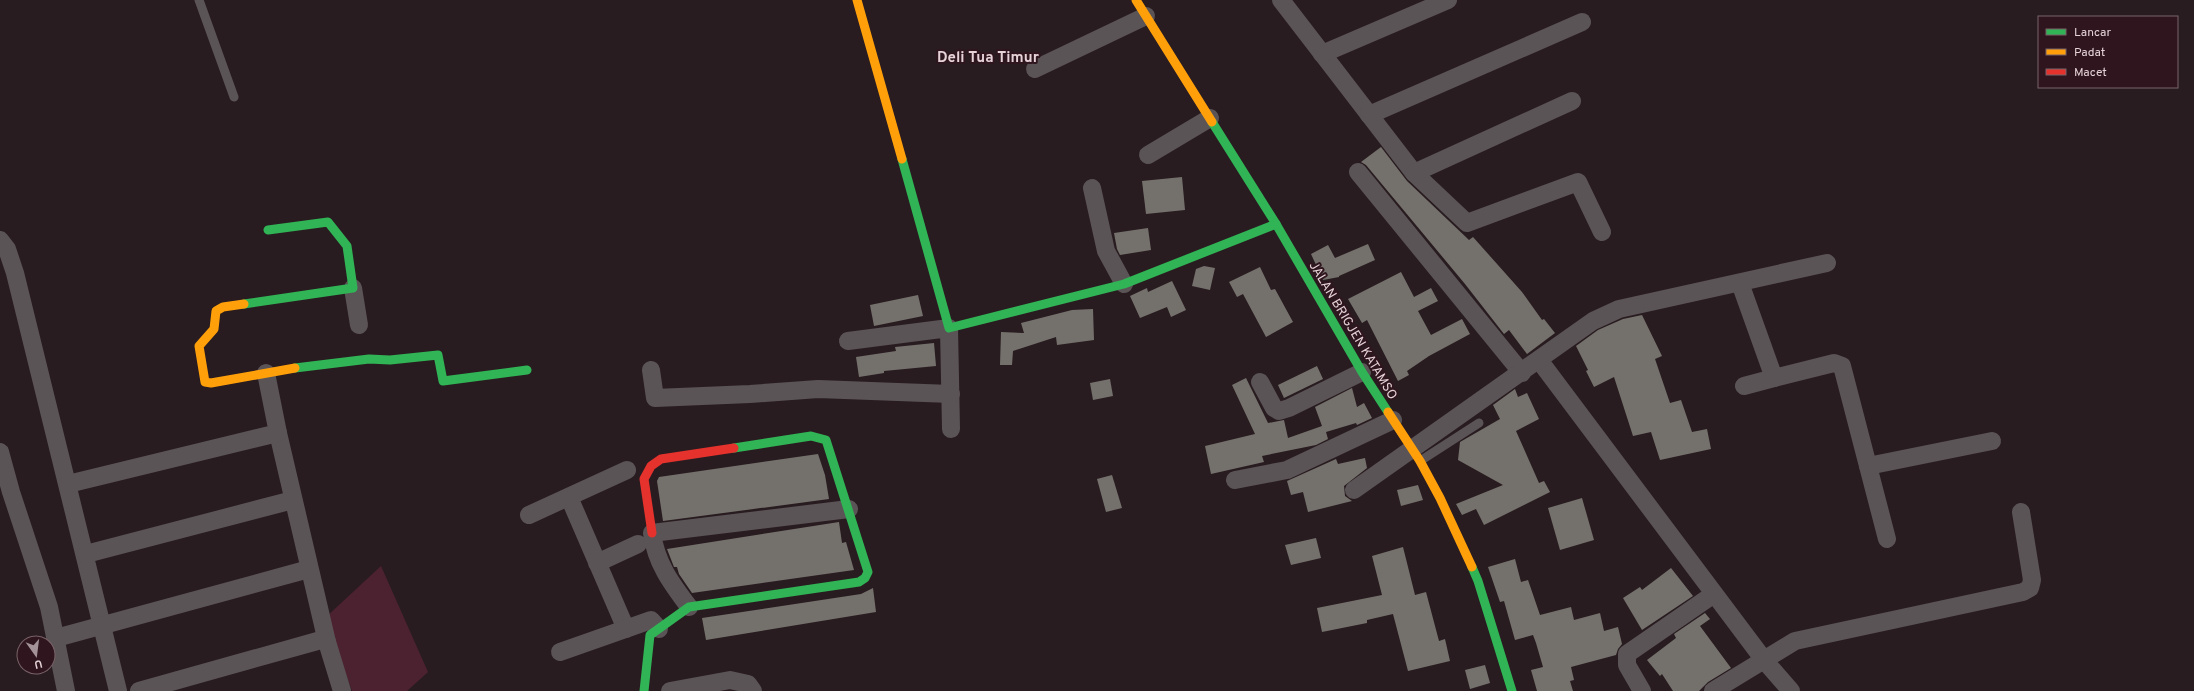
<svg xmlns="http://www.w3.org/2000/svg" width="2194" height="691" font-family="Overpass,sans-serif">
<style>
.green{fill:#4c2130}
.building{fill:#74716d}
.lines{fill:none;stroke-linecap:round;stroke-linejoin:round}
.lane{stroke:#5a5456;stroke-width:9}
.street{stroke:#5a5456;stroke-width:18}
.fast{stroke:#30b455;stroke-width:9}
.slow{stroke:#ff9f0a;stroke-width:9}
.jam{stroke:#e5322d;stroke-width:9}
.labels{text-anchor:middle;stroke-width:4;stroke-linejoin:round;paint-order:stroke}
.street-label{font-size:13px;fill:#e5d3d8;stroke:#2f161e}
.quarter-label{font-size:15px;font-weight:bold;fill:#e5d3d8;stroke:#2f161e}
</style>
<rect width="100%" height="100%" fill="#291c20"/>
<path class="green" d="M381,566L428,672L407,691H352L325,618Z"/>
<g class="building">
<path d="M1381,147L1407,181L1469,240L1473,237L1522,292L1542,320L1544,319L1555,333L1527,354L1509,330L1504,334L1465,284L1366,165L1361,162Z"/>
<path d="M1182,177L1185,210L1146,214L1142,181Z"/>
<path d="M1148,228L1151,250L1120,255L1117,249L1114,233Z"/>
<path d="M1368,244L1375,260L1339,276V277L1323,280L1311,254L1328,245L1335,258Z"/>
<path d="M1204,266L1215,268L1210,290L1192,286L1196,269Z"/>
<path d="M1260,267L1271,290L1275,289L1293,322L1266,337L1243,294L1237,297L1229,282Z"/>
<path d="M1401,272L1414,297L1431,288L1438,301L1418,311L1431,335L1462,319L1470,334L1429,356L1407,371L1409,375L1398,381L1367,320L1362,323L1348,299Z"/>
<path d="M1172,281L1186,310L1171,317L1167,307L1140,318L1130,296L1147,288L1148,292Z"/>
<path d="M918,295L923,316L874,326L870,305Z"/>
<path d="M1093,309L1094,340L1057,345L1056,337L1013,351L1012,365H1000L1001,332L1024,333L1021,323L1072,310Z"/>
<path d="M1642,315L1662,356L1655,359L1670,403L1681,400L1692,432L1707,429L1711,449L1660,460L1651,432L1633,436L1614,377L1594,387L1586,371L1588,370L1576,346L1598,330L1623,319Z"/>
<path d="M934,343L936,366L884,371V373L859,377L856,357L896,351L895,347Z"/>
<path d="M1317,366L1323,379L1284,398L1278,385Z"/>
<path d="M1246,378L1268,423L1284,420L1288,438L1322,426L1315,407L1352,388L1357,407L1364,403L1372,418L1357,425L1356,423L1326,432L1328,439L1316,445L1262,456L1264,462L1211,474L1205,446L1255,434L1232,385Z"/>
<path d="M1110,379L1113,396L1093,400L1090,383Z"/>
<path d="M1515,389L1518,397L1527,393L1539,419L1516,431L1539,483L1544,481L1550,492L1484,525L1476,509L1462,515L1456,504L1503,485L1458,460L1460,442L1500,419L1493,405Z"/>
<path d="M818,454L825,475L829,499L663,521L657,481L659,477Z"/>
<path d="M1365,458L1367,468L1344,486L1345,496L1352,501L1308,512L1303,492L1291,495L1287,481L1336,459L1338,464Z"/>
<path d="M1112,475L1122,508L1106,512L1097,479Z"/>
<path d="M1418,485L1423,500L1401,506L1397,490Z"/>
<path d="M1582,498L1594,540L1560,550L1548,508Z"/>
<path d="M839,522L842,543L846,542L854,570L692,593L679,574L677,567H674L667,549Z"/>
<path d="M1316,538L1321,558L1291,565L1285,545Z"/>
<path d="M1403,547L1415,595L1426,592L1439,641L1445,639L1450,661L1408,671L1393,614L1367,620V623L1322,632L1317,608L1382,595L1372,556Z"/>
<path d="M1515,559L1521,582L1528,580L1540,615L1571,607L1574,620L1600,613L1604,631L1618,627L1622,644L1618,649L1616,655L1571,667L1574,680L1570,681L1573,691H1537L1531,670L1543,667L1536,643L1533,635L1515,640L1504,601L1500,602L1488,567Z"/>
<path d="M1671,568L1693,596L1642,630L1623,598L1640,587L1642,590Z"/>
<path d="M873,588L876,612L706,640L702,618L861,594Z"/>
<path d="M1705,613L1710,619L1700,626L1731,668L1708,682L1699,691H1673L1662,674L1660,676L1647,660L1676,638L1674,634Z"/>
<path d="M1485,665L1490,683L1470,689L1465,670Z"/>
</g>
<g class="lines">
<g class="lane">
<path d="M199,0L234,97"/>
<path d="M1420,461L1479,423"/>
</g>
<g class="street">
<path d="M1281,0L1414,173L1467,223L1578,182L1602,232"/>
<path d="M1322,54L1448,0"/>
<path d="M1035,69L1146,16"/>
<path d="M1369,115L1582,22"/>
<path d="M1148,155L1210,118"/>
<path d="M1358,172L1522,373"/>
<path d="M1414,173L1572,101"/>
<path d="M1092,188L1106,251L1124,284"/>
<path d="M0,240L7,249L15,273L118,691"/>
<path d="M1740,283L1774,378L1834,363L1842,366L1887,539"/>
<path d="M353,288L359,325"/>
<path d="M848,341L949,328L951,429"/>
<path d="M1539,360L1764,660L1791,691"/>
<path d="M651,370L655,398L750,394L818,389L951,394"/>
<path d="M1260,382L1274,408L1279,411L1289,408L1362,372"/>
<path d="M1744,386L1774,378"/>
<path d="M278,433L327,642"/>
<path d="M0,452L11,492L49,607L66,691"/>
<path d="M1868,466L1992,441"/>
<path d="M1235,480L1287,470L1393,420"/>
<path d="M68,484L278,433L266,373"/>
<path d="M1354,490L1593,321L1619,309L1827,263"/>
<path d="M569,497L626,629"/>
<path d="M529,515L627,470"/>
<path d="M86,554L293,500"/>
<path d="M597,563L638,544"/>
<path d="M689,607C671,583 656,563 652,533L849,509"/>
<path d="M56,638L309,569"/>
<path d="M560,652L651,620L659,629"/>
<path d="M139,691L321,640L327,642L342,691"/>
<path d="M670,691L730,680L748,684L753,691"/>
<path d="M1642,691L1627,665V654L1714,594"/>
<path d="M1713,691L1795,641L2023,592L2030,588L2032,580L2021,512"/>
</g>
<g class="fast">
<path d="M1212,122L1276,224L1362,372L1388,412"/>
<path d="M902,159L949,328L1124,284L1276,224"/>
<path d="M244,304L353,288L347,246L328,222L268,230"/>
<path d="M295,368L369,359L390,360L438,355L443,381L527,370"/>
<path d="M1472,567L1478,581L1512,691"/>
<path d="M644,691L650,635L689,607L859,582L865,578L868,572L826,440L811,436L734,448"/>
</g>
<g class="slow">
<path d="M857,0L902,159"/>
<path d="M1136,0L1212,122"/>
<path d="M244,304L223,307L216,311L214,329L199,346L205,382L211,383L295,368"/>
<path d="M1388,412L1420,461L1440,498L1472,567"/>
</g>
<path class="jam" d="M652,533L644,479L651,466L661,459L734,448"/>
</g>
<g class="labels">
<g class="street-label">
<text transform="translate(1354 330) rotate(59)" y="5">JALAN BRIGJEN KATAMSO</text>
</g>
<g class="quarter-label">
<text x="988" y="62">Deli Tua Timur</text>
</g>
</g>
<rect x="2038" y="16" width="140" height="72" fill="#2f161e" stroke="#786268"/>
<rect x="2046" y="29" width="20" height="6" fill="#30b455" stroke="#786268"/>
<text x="2074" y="36" font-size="12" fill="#e5d3d8">Lancar</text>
<rect x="2046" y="49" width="20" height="6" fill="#ff9f0a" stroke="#786268"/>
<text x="2074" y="56" font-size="12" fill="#e5d3d8">Padat</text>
<rect x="2046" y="69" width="20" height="6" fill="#e5322d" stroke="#786268"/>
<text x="2074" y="76" font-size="12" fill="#e5d3d8">Macet</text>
<g transform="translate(36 655) rotate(166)"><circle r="19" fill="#2f161e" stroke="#786268"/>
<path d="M0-3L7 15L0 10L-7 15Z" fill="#a39398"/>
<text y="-6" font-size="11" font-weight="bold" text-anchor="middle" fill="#e5d3d8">U</text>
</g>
</svg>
